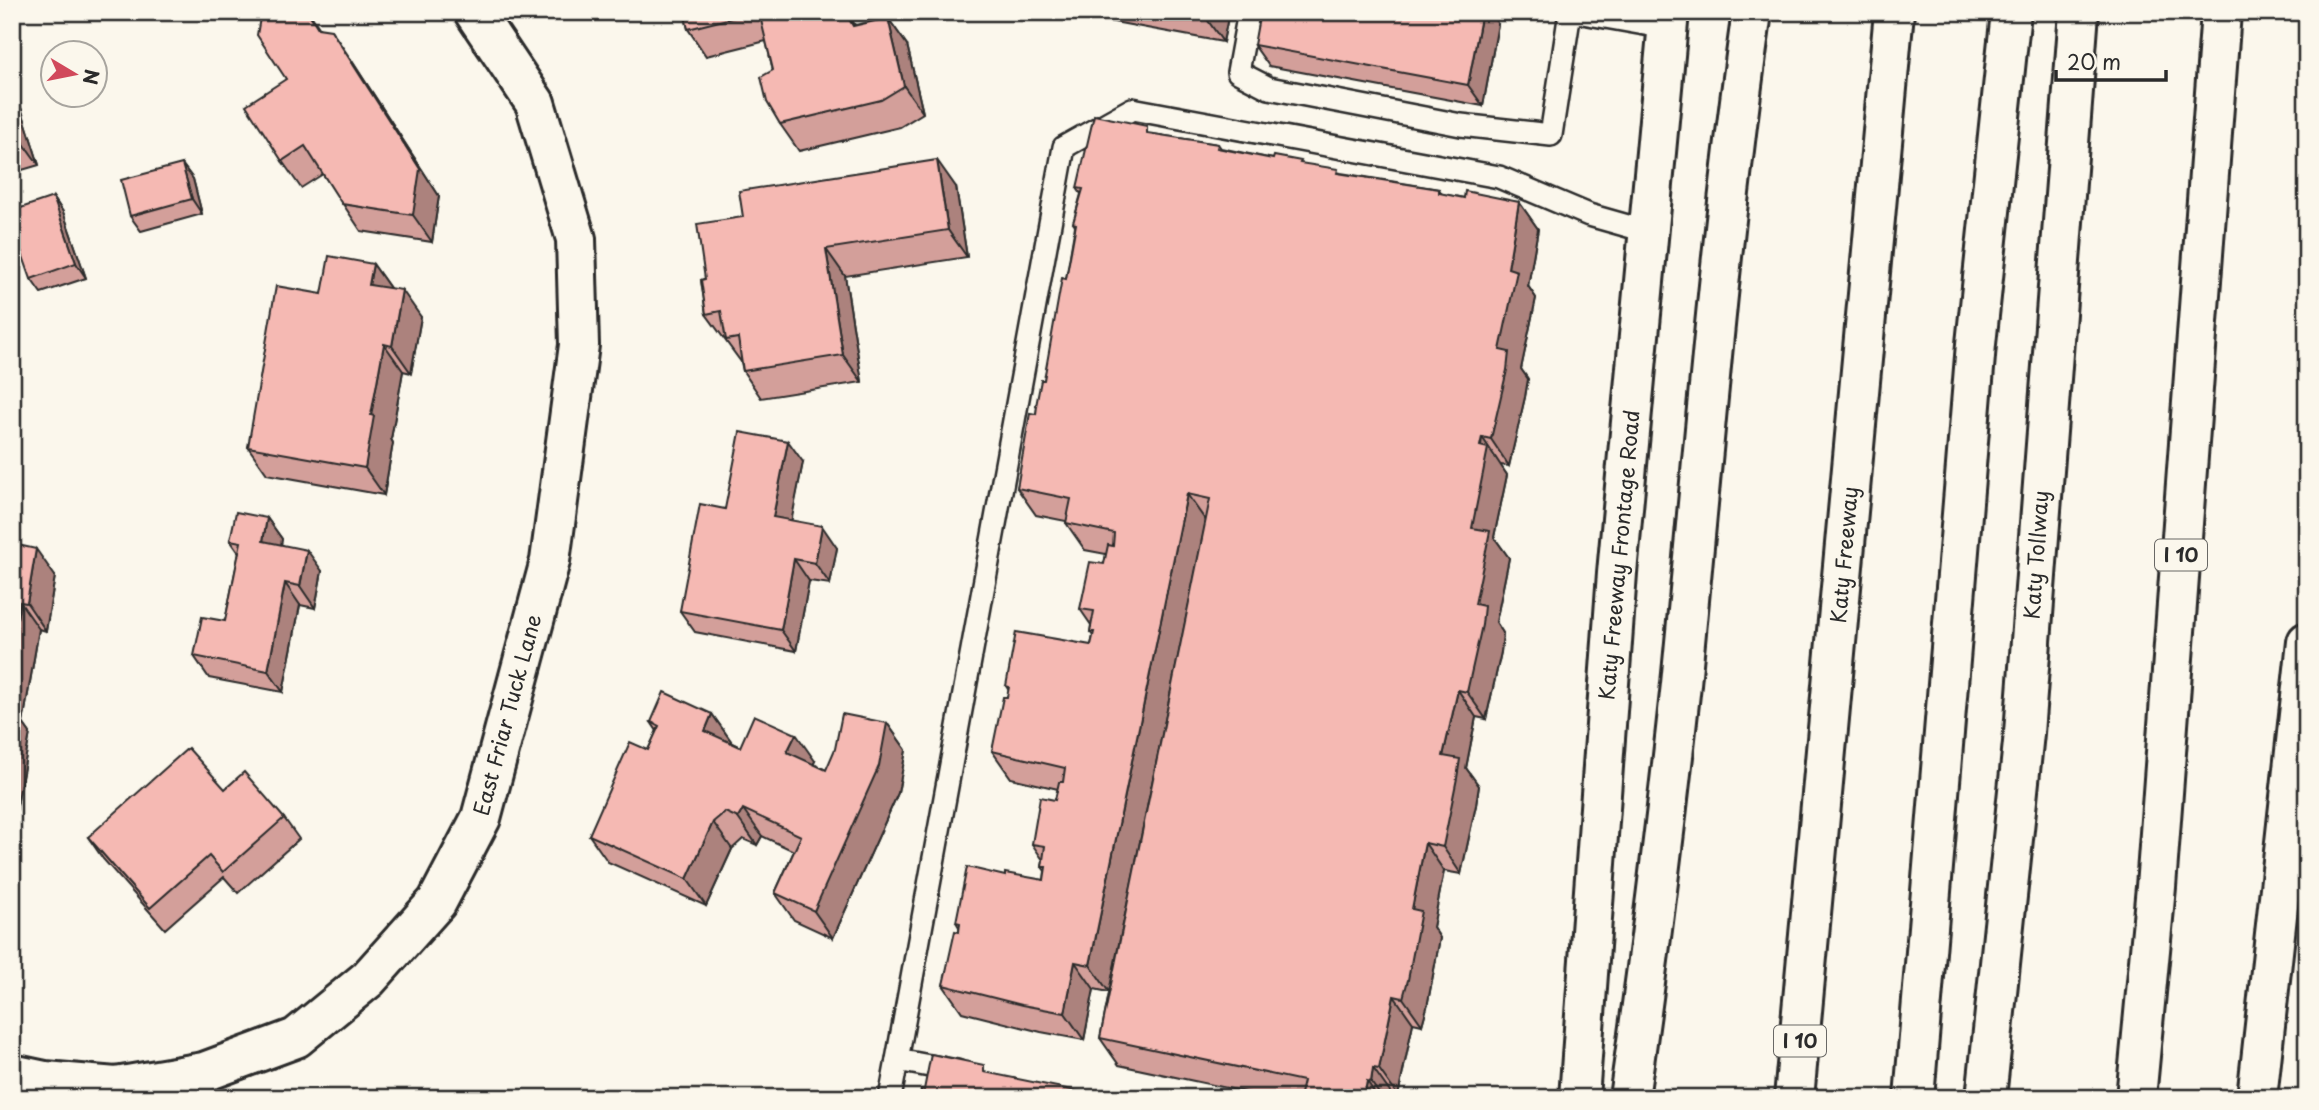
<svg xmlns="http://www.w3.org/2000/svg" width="2319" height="1110" font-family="'Playpen Sans',sans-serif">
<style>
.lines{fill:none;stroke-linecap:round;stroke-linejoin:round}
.lane-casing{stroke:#2b2b2b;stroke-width:26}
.street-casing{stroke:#2b2b2b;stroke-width:44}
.secondary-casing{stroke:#2b2b2b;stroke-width:44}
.highway-casing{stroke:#2b2b2b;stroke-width:44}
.lane{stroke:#fbf7ec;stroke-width:21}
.street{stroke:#fbf7ec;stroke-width:38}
.secondary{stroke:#fbf7ec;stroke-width:38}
.highway{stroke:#fbf7ec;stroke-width:38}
.wall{fill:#d39f9a;stroke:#2b2b2b;stroke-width:2}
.shaded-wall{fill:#ac827d;stroke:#2b2b2b;stroke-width:2}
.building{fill:#f5b9b3;stroke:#2b2b2b;stroke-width:2}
.labels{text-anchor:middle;stroke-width:5;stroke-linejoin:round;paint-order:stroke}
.shield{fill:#fbf7ec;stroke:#696865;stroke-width:2}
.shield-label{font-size:19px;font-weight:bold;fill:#2b2b2b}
.street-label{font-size:21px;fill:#2b2b2b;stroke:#fbf7ec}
</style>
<rect width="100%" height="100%" fill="#fbf7ec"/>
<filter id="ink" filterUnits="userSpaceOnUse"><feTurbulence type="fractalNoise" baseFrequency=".0143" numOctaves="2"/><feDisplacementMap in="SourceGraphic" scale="14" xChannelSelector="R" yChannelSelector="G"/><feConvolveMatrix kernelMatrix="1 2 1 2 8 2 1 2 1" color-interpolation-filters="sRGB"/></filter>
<g filter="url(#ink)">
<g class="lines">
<defs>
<g id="lane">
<path d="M1249,12L1238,72L1269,88L1461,125L1551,135L1570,12"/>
<path d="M1577,12L1667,28"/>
<path d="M897,1060L1064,147L1132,109L1499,177L1589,215L1649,232"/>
<path d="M890,1098L897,1060L957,1071"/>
</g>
<path id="street" d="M12,1074L45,1081L116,1087L204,1072L296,1038L368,979L437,902L481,818L550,561L579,345L576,239L535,103L474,12"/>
<path id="secondary" d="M1579,1098L1617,573L1669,12"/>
<g id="highway">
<path d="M1629,1098C1649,960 1666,822 1681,684C1703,460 1720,235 1752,12"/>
<path d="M1794,1098L1894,12"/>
<path d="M1914,1098L1976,344L2011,12"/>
<path d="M1986,1098L2024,733L2079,12"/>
<path d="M2136,1098L2156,887L2221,12"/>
<path d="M2257,1098L2307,642"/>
</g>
</defs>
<use href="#lane" class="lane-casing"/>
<use href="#street" class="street-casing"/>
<use href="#secondary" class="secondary-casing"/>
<use href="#highway" class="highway-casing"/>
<use href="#lane" class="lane"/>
<use href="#street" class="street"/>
<use href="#secondary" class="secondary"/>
<use href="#highway" class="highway"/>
</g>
<g class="wall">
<path d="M261,12H309L320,29L350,58L439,196L432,242L361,231L323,174L301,188L282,161L286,79Z"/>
<path d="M684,12H847L855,25L888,18L907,45L923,113L900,127L799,151L780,124L773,70L766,41L706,56L688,29Z"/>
<path d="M1093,12H1229L1223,42L1098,19Z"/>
<path d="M1498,24L1483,106L1269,66L1254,45Z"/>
<path d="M12,79L39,165L12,173Z"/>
<path d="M1153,134L1218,144L1221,148L1273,159L1303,164L1341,173L1439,189L1442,194L1464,198L1519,202L1538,229L1528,286L1536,298L1521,369L1528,379L1525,397L1509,466L1500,465L1507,475L1494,537L1509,558L1496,622L1503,633L1501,652L1486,719L1476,717L1466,768L1479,786L1476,805L1461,874L1444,871L1433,927L1440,938L1427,1007L1422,1025L1413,1023L1398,1096L1392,1095V1098H1274L1119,1065L1100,1038L1206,521L1109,992L1094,989L1084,1040L1041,1032L962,1012L943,985L959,932V927L956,922L1005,876L1044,880L1045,871L1042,867L1043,860L1032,844L1055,800L1058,789L1011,778L992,751L1007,697L1009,691L1006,686L1091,645L1093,636L1090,632L1091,625L1080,609L1104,564L1106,554L1085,550L1066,523V521L1036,515L1017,488L1036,414L1037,408L1036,406L1044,380L1066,279L1075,226L1073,223L1081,194L1077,188Z"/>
<path d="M182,164L193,179L202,214L141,231L130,216Z"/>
<path d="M956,187L967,257L845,276L862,382L761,398L743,371L741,362L706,314L701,280Z"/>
<path d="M53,197L63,212L86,278L41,293L31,279Z"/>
<path d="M373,264L390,288L421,317L411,373L403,371L391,439L393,443L384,495L267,474L248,447L322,294Z"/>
<path d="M803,462L791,520L837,548L830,584L809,581L796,651L695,632L680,611L725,509Z"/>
<path d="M267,518L282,539L281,544L322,571L315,608L300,605L283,692L209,678L194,656L225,621L239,553L230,540Z"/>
<path d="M12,553L55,576L46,631L39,629L23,723L30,733L12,834Z"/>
<path d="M712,714L731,741L730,742L740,747L815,761L813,764L826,770L887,723L906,750L898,793L833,938L794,920L775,893L794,851L762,836L757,845L743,839L732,849L706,906L608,862L589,835L648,750L657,731L651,722Z"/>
<path d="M225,789L284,818L299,839L238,893L224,877L165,929L103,859L88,837Z"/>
</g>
<g class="shaded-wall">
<path d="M845,12H847L872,53L853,26Z"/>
<path d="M1205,12H1229L1223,42L1204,15Z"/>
<path d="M1482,12H1490L1498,24L1483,106L1468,85Z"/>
<path d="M888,18L907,45L923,113L904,86Z"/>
<path d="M331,30L350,58L439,196L432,242L413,215Z"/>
<path d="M12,79L39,165L24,144L12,106Z"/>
<path d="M937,160L956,187L967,257L948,230Z"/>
<path d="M182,164L193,179L202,214L192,199Z"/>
<path d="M53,197L63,212L86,278L76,263Z"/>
<path d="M1519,202L1538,229L1528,286L1536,298L1521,369L1528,379L1525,397L1509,466L1491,439L1508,268Z"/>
<path d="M826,249L845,276L862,382L843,355Z"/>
<path d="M373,264L392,291L369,285Z"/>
<path d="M402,290L421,317L411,373L392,346Z"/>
<path d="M384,344L403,371L391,439L393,443L384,495L365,468L371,415Z"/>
<path d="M1482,437L1507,475L1494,537L1509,558L1496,622L1503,633L1501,652L1486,719L1467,692L1475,604L1472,528Z"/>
<path d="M788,441L803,462L788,538L773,517Z"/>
<path d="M1187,494L1206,521L1109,992L1090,965Z"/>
<path d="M267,518L282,539L278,562L263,541Z"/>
<path d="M822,526L837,548L830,584L815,563Z"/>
<path d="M36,549L55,576L46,631L27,603Z"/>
<path d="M307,550L322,571L315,608L300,586Z"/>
<path d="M794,559L809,581L796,651L781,630Z"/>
<path d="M285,583L300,605L283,692L268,671Z"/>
<path d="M20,602L39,629L23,723L30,733L12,834V647Z"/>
<path d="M1458,690L1476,717L1466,768L1479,786L1476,805L1461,874L1443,847V756Z"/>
<path d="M712,714L731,741L724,758L705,731Z"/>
<path d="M887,723L906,750L898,793L833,938L814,911Z"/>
<path d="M796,734L815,761L806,779L787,752Z"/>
<path d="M743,809L762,836L757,845L738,818Z"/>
<path d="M713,822L732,849L706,906L687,879Z"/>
<path d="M12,841L14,844L12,856Z"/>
<path d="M1425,843L1444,871L1433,927L1440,938L1427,1007L1422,1025L1403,998L1412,909Z"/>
<path d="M1075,962L1094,989L1084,1040L1065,1013Z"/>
<path d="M1394,996L1413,1023L1398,1096L1379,1069Z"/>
<path d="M1373,1068L1392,1095V1098H1382L1371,1082Z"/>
<path d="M1367,1081L1378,1098H1364Z"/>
</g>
<g class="building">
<path d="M261,12H308L318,28L331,30L420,169L413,215L342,204L305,146L282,161L246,105L286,79L257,35Z"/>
<path d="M684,12H755L688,29Z"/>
<path d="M759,12H845L853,26L888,18L904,86L881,100L780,124L767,102L761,77L773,70Z"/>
<path d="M1191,12H1205L1204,15Z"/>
<path d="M1260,12H1482L1468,85L1254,45Z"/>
<path d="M12,106L24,144L12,147Z"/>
<path d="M1094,115L1147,126V133L1218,144L1217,148L1273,159L1274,156L1301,161L1300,163L1338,169L1337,173L1439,189V193L1464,198L1465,191L1519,202L1508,268L1517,271L1500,350L1509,352L1507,370L1491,439L1482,437L1480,446L1488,448L1472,528L1490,531L1475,604L1484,606L1482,625L1467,692L1458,690L1443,756L1460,759L1457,778L1443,847L1425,843L1412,909L1421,911L1408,980L1403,998L1394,996L1379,1069L1373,1068L1371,1082L1367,1081L1364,1097L1367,1098H1299L1303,1081L1100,1038L1210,499L1187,494L1090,965L1075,962L1065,1013L1022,1005L943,985L955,931L959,932L960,923L956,922L967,867L1005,876V873L1044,880L1046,867H1042L1045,846L1032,844L1040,797L1055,800L1059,782H1063L1065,768L992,751L1003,697H1007L1009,687L1006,686L1016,632L1091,645L1094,632H1090L1094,611L1080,609L1090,562L1104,564L1108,545L1113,546L1114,533L1066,523L1071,499L1017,488L1030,413L1036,414L1037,406H1036L1041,380H1044L1062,278L1066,279L1076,224L1073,223L1083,189L1077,188Z"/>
<path d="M937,160L948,230L826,249L843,355L743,371L738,338L726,340L721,311L706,314L701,280L705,279L697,224L743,217L739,191Z"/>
<path d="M182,164L192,199L130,216L121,180Z"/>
<path d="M53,197L76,263L31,279L12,225V211Z"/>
<path d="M329,256L373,264L369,285L402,290L392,346L384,344L371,415L374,416L365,468L248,447L276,286L322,294Z"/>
<path d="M740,432L788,441L773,517L822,526L815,563L794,559L781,630L680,611L700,504L725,509Z"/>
<path d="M236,512L267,518L263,541L307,550L300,586L285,583L268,671L194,656L202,617L225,621L241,542L230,540Z"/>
<path d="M18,545L36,549L27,603L20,602L12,647V553H16Z"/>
<path d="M664,692L712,714L705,731L740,747L754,715L796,734L787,752L826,770L835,749L842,714L887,723L879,766L814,911L775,893L801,836L743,809L738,818L725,812L713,822L687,879L589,835L630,742L648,750L659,726L651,722Z"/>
<path d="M188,748L225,789L244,772L284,818L223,872L209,856L150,908L88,837Z"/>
<path d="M931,1054L984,1065V1072L1111,1098H920L921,1089L924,1090Z"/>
</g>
</g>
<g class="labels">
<g class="shield">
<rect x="2155" y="539.5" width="52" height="31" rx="5"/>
<rect x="1774" y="1025.5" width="52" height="31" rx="5"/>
</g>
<g class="shield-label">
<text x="2181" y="562">I 10</text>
<text x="1800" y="1048">I 10</text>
</g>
<g class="street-label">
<text transform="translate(1620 555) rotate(-85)" y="7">Katy Freeway Frontage Road</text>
<text transform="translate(1845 555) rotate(-85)" y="7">Katy Freeway</text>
<text transform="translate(2037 555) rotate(-86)" y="7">Katy Tollway</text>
<text transform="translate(508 715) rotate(-75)" y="7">East Friar Tuck Lane</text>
</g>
</g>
<rect width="2319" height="1110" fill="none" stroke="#fbf7ec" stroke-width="42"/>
<rect x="21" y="21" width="2277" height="1068" fill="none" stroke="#2b2b2b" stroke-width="2.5" filter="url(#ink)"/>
<g transform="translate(74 74) rotate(100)"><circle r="33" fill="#fbf7ec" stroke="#a8a59f" stroke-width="2"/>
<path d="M0-5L12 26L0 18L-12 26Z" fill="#d1495b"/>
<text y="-10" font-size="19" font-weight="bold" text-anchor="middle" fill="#2b2b2b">N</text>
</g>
<path d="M2056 70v10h110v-10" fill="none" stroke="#2b2b2b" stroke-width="3.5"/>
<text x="2067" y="70" font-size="21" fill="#2b2b2b" stroke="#fbf7ec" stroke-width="5" paint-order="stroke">20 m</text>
</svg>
